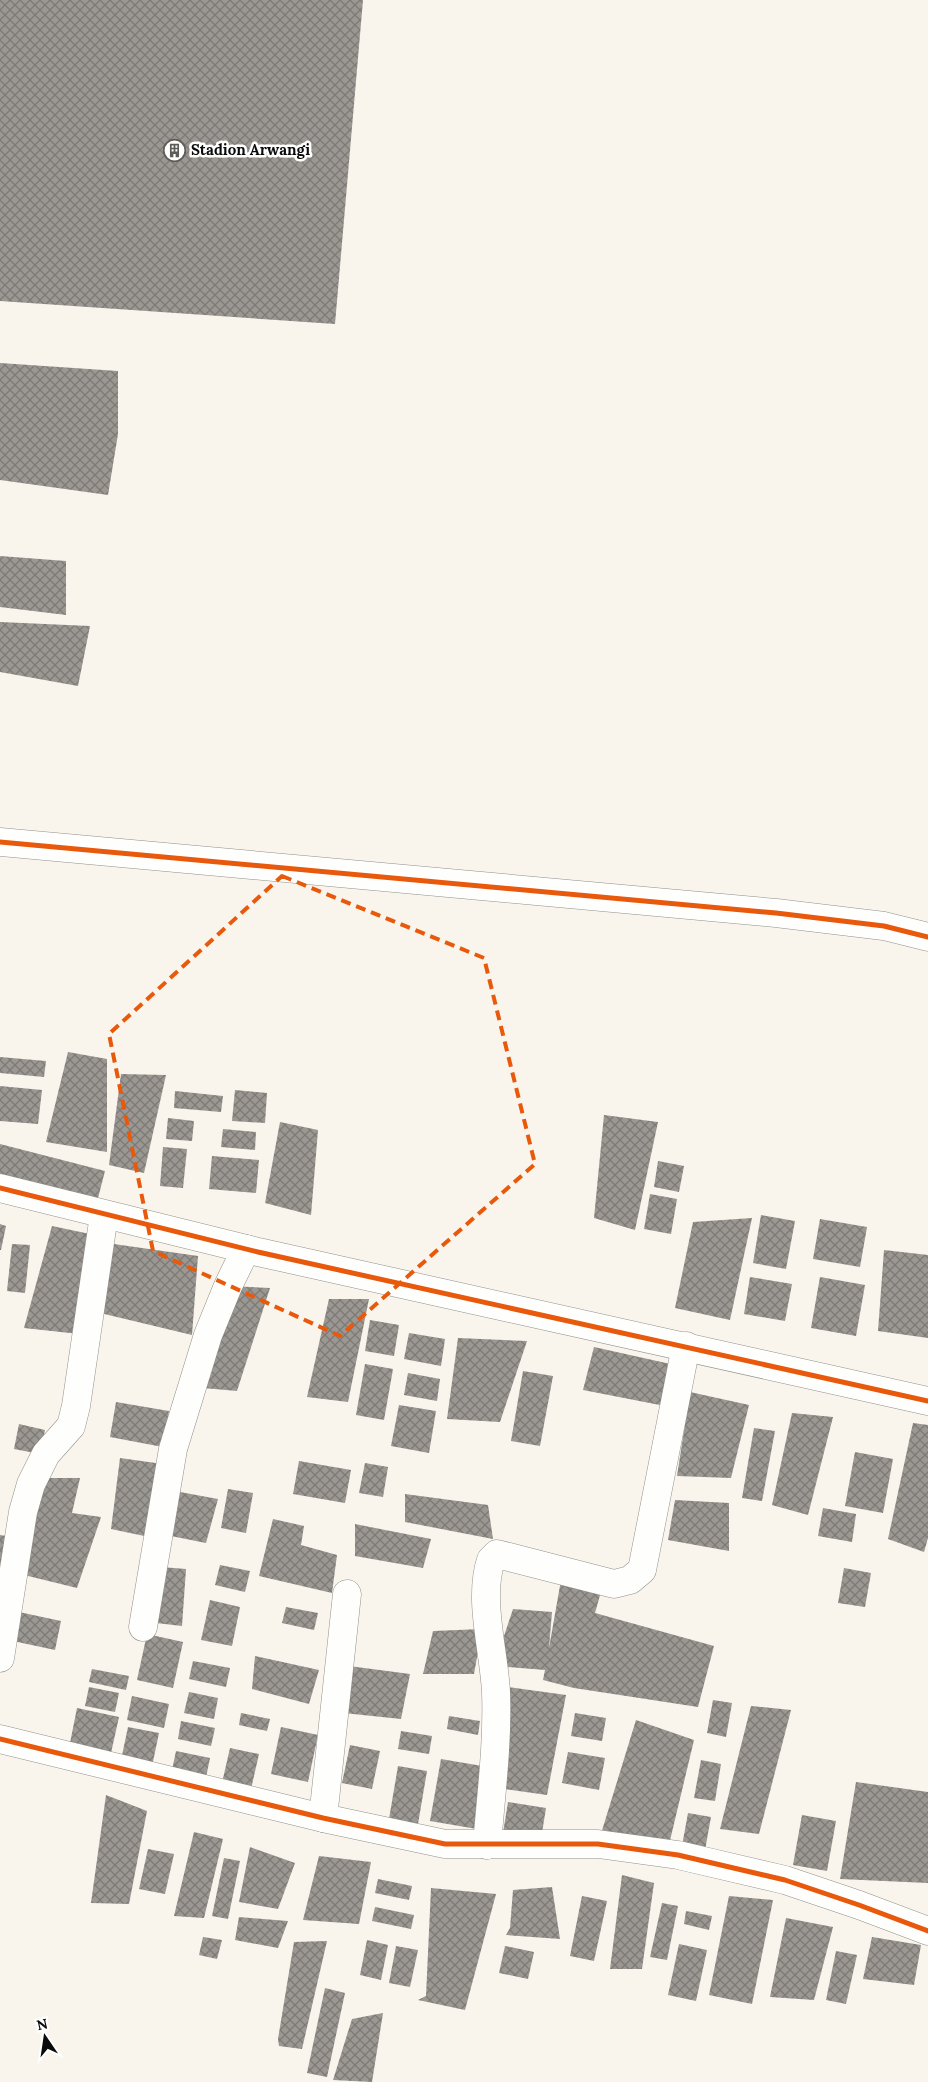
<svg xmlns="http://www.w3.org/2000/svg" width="928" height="2082" font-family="Lora,serif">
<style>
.building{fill:url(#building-cross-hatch)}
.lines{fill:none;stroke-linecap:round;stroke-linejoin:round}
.minor-casing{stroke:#92908c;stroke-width:29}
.minor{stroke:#fefefc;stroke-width:28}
.cycleway-casing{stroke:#fff;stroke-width:8}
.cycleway{stroke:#e8590c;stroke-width:5}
.marked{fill:none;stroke:#e8590c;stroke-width:4;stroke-dasharray:10 6;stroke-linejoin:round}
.labels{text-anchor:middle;stroke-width:5;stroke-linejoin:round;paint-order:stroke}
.poi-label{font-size:15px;font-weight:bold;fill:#0a0a0a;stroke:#fff;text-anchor:start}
</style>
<defs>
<pattern id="building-cross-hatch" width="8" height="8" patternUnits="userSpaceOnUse" patternTransform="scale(1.25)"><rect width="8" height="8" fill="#9b9893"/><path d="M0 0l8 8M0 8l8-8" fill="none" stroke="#7d7a76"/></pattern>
</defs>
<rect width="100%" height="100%" fill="#f9f5ec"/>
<g class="building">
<path d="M0,0H363L335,324L0,301Z"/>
<path d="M0,363L118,371V434L108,495L0,480Z"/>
<path d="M0,556L66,561V615L0,607Z"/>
<path d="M0,622L90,626L78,686L0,672Z"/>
<path d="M68,1052L107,1059V1152L46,1142Z"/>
<path d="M0,1057L46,1061L44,1077L0,1073Z"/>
<path d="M121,1074L166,1075L144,1173L109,1165Z"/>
<path d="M0,1086L42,1090L38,1124L0,1121Z"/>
<path d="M235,1090L267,1093L265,1123L232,1121Z"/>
<path d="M175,1091L223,1096L221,1112L174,1108Z"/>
<path d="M604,1115L658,1122L635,1230L594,1218Z"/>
<path d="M168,1118L194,1121L192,1141L166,1139Z"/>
<path d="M280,1122L318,1130L311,1215L265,1203Z"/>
<path d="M223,1129L256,1132L255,1150L221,1147Z"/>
<path d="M0,1144L105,1171L97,1202L0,1179Z"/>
<path d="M163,1147L187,1149L183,1188L160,1186Z"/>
<path d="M212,1156L259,1160L256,1193L209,1189Z"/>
<path d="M658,1161L684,1166L679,1192L654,1187Z"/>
<path d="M650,1194L677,1199L671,1234L644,1229Z"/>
<path d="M761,1215L795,1221L786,1269L753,1263Z"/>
<path d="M752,1218L730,1320L675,1308L693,1222Z"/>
<path d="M820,1219L867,1227L860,1267L813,1259Z"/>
<path d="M0,1224L6,1226L1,1250H0Z"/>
<path d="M52,1226L90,1234L79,1334L24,1328Z"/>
<path d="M100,1242L198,1256L192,1335L96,1312Z"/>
<path d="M12,1244L30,1245L25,1293L7,1291Z"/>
<path d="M884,1250L928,1255V1338L878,1331Z"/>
<path d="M750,1277L792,1284L785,1321L744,1314Z"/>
<path d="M820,1277L865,1285L856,1336L811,1328Z"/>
<path d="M228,1286L270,1288L237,1391L192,1387Z"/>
<path d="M329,1299H369L348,1402L307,1397Z"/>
<path d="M370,1320L399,1325L394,1356L365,1351Z"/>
<path d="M409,1333L445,1339L441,1366L404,1359Z"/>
<path d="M458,1338L527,1341L500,1422L447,1419Z"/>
<path d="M594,1347L675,1365L665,1406L583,1390Z"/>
<path d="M365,1364L393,1369L384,1420L356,1415Z"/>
<path d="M523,1371L553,1376L540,1446L511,1441Z"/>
<path d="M408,1373L440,1379L437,1401L404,1395Z"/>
<path d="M690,1392L749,1405L731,1478L677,1476Z"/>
<path d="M116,1402L169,1411L163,1447L110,1437Z"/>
<path d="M399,1405L436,1411L429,1453L391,1446Z"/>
<path d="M792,1413L833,1417L808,1515L772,1505Z"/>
<path d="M913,1423L928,1425V1538L924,1552L888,1539Z"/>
<path d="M19,1424L45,1430L40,1454L14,1449Z"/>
<path d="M754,1428L775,1431L762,1501L742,1498Z"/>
<path d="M855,1452L893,1459L883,1513L845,1506Z"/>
<path d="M120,1458L170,1465L149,1537L111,1529Z"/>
<path d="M299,1461L351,1470L345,1503L293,1494Z"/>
<path d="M365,1463L388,1467L383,1497L359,1493Z"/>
<path d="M44,1478H80L72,1513L101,1517L77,1588L20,1574Z"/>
<path d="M228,1489L253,1493L246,1533L221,1528Z"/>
<path d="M180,1492L218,1499L206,1543L171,1536Z"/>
<path d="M405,1494L488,1505L493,1539L405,1522Z"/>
<path d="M675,1500L729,1503V1551L668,1540Z"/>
<path d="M823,1508L856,1514L852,1542L818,1536Z"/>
<path d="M273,1519L304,1526L301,1545L337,1555L332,1593L259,1576Z"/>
<path d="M355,1524L431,1539L423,1568L355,1556Z"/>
<path d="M0,1535L13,1537L0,1572Z"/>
<path d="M220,1565L250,1571L245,1592L215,1585Z"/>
<path d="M161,1567L186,1569L182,1626L156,1623Z"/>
<path d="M844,1568L871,1573L865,1607L838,1603Z"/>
<path d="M561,1580L604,1581L595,1613L714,1646L698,1707L574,1688L543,1680L545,1670L494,1666L513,1609L552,1612L549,1648Z"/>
<path d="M210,1600L240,1607L232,1646L201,1640Z"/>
<path d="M286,1607L318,1613L314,1630L282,1623Z"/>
<path d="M19,1612L61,1621L55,1650L13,1641Z"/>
<path d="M482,1629L474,1674H423L433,1631Z"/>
<path d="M147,1634L183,1642L173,1688L137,1680Z"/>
<path d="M255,1656L319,1670L309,1704L252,1689Z"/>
<path d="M193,1661L230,1668L226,1687L189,1679Z"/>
<path d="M349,1666L410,1674L401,1719L334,1712Z"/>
<path d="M92,1669L129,1676L126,1690L89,1682Z"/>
<path d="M89,1687L119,1693L115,1712L85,1706Z"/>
<path d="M508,1687L566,1695L547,1795L504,1789Z"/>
<path d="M189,1692L218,1698L214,1719L184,1713Z"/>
<path d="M132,1696L169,1704L164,1728L127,1720Z"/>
<path d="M713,1700L732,1703L726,1737L707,1733Z"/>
<path d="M751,1706L791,1710L759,1834L720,1829Z"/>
<path d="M77,1708L119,1717L109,1762L68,1753Z"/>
<path d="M241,1713L270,1719L267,1731L239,1725Z"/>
<path d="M575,1713L606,1718L602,1741L571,1736Z"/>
<path d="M449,1716L480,1721L478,1735L447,1729Z"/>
<path d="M636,1720L694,1740L667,1853L600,1837Z"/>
<path d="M181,1721L215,1728L211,1746L178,1739Z"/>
<path d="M128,1727L159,1733L151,1771L120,1765Z"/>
<path d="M281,1727L318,1735L308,1782L271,1774Z"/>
<path d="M401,1731L432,1736L429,1754L398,1749Z"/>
<path d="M350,1745L380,1751L372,1789L342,1783Z"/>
<path d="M230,1748L259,1754L251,1789L222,1783Z"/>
<path d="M176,1751L210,1758L204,1787L170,1780Z"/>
<path d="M568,1752L605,1758L599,1790L562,1783Z"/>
<path d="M441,1759L488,1767L477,1829L430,1821Z"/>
<path d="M701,1760L721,1764L715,1801L694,1798Z"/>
<path d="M398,1766L427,1771L418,1824L389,1819Z"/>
<path d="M856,1782L928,1792V1883L840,1879Z"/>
<path d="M106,1795L147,1811L129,1904L91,1903Z"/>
<path d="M508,1802L546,1808L541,1839L503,1833Z"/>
<path d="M688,1813L711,1817L705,1850L682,1846Z"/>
<path d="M802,1815L836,1821L827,1871L793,1865Z"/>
<path d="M194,1832L223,1839L204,1918L174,1916Z"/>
<path d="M250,1847L295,1863L278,1909L239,1902Z"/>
<path d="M148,1849L174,1854L165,1894L139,1889Z"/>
<path d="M319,1856L371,1862L359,1924L303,1920Z"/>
<path d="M224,1858L240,1861L228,1919L212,1916Z"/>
<path d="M622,1875L654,1883L642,1969H610Z"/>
<path d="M378,1879L412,1886L409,1900L375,1893Z"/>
<path d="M552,1887L560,1939L506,1935L510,1928L513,1890Z"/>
<path d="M431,1888L496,1894L465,2010L418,2000L426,1996Z"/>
<path d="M582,1896L607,1901L594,1961L570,1956Z"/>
<path d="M729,1896L773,1900L752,2004L709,1995Z"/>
<path d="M662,1903L678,1906L667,1960L650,1957Z"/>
<path d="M375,1907L414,1915L411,1929L372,1921Z"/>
<path d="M686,1911L712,1916L709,1930L684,1924Z"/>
<path d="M239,1917L288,1921L278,1948L235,1940Z"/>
<path d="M786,1918L833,1927L814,2000L770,1997Z"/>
<path d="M203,1937L222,1940L217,1959L199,1955Z"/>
<path d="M872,1937L921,1945L914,1985L863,1979Z"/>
<path d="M367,1940L388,1945L381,1980L360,1975Z"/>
<path d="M327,1941L302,2049L279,2046L278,2039L294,1942Z"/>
<path d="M679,1944L707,1950L696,2001L668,1995Z"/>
<path d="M396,1946L418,1950L410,1987L389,1983Z"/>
<path d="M505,1946L534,1952L528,1979L499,1973Z"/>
<path d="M836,1951L857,1955L846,2004L826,2000Z"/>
<path d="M325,1988L345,1993L327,2077L307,2073Z"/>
<path d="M383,2013L372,2082L333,2080L352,2019Z"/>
</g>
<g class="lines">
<defs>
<g id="minor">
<path d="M0,842L776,913L884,926L928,937"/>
<path d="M0,1188L258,1252L928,1401"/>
<path d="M143,1627L173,1449L208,1335L228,1286L246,1249"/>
<path d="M0,1658L23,1512L31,1484L46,1454L71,1426L76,1406L104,1215"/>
<path d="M0,1739L323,1818L445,1844H598L678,1855L785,1880L859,1905L928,1931"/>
<path d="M323,1818L347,1594"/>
<path d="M487,1845C491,1794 498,1743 496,1692C494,1651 478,1599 491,1560L497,1554L614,1584L630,1580L642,1570L686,1346"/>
</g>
</defs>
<use href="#minor" class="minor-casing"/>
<use href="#minor" class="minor"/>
<defs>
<g id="cycleway">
<path d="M0,842L776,913L884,926L928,937"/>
<path d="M0,1188L258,1252L928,1401"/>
<path d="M0,1739L323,1818L445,1844H598L678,1855L785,1880L859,1905L928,1931"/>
</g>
</defs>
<use href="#cycleway" class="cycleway-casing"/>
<use href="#cycleway" class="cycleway"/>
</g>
<path class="marked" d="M282,876L484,958L535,1164L340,1336L153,1251L109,1034Z"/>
<defs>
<symbol id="building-ring" viewBox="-11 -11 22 22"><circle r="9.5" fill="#fff" stroke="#5e5c59" stroke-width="1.5"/><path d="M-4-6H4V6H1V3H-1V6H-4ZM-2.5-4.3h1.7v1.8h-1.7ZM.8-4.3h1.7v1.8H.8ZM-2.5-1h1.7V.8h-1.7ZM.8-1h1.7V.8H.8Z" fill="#5e5c59"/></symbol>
</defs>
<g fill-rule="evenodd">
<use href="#building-ring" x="162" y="138" width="25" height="25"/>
</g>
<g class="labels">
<g class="poi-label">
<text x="191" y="155">Stadion Arwangi</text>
</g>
</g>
<g transform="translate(45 2037) rotate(347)" stroke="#ffffff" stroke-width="4" paint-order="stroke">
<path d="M0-4L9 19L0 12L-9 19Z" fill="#0a0a0a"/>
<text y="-8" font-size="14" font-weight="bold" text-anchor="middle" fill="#0a0a0a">N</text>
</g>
</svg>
